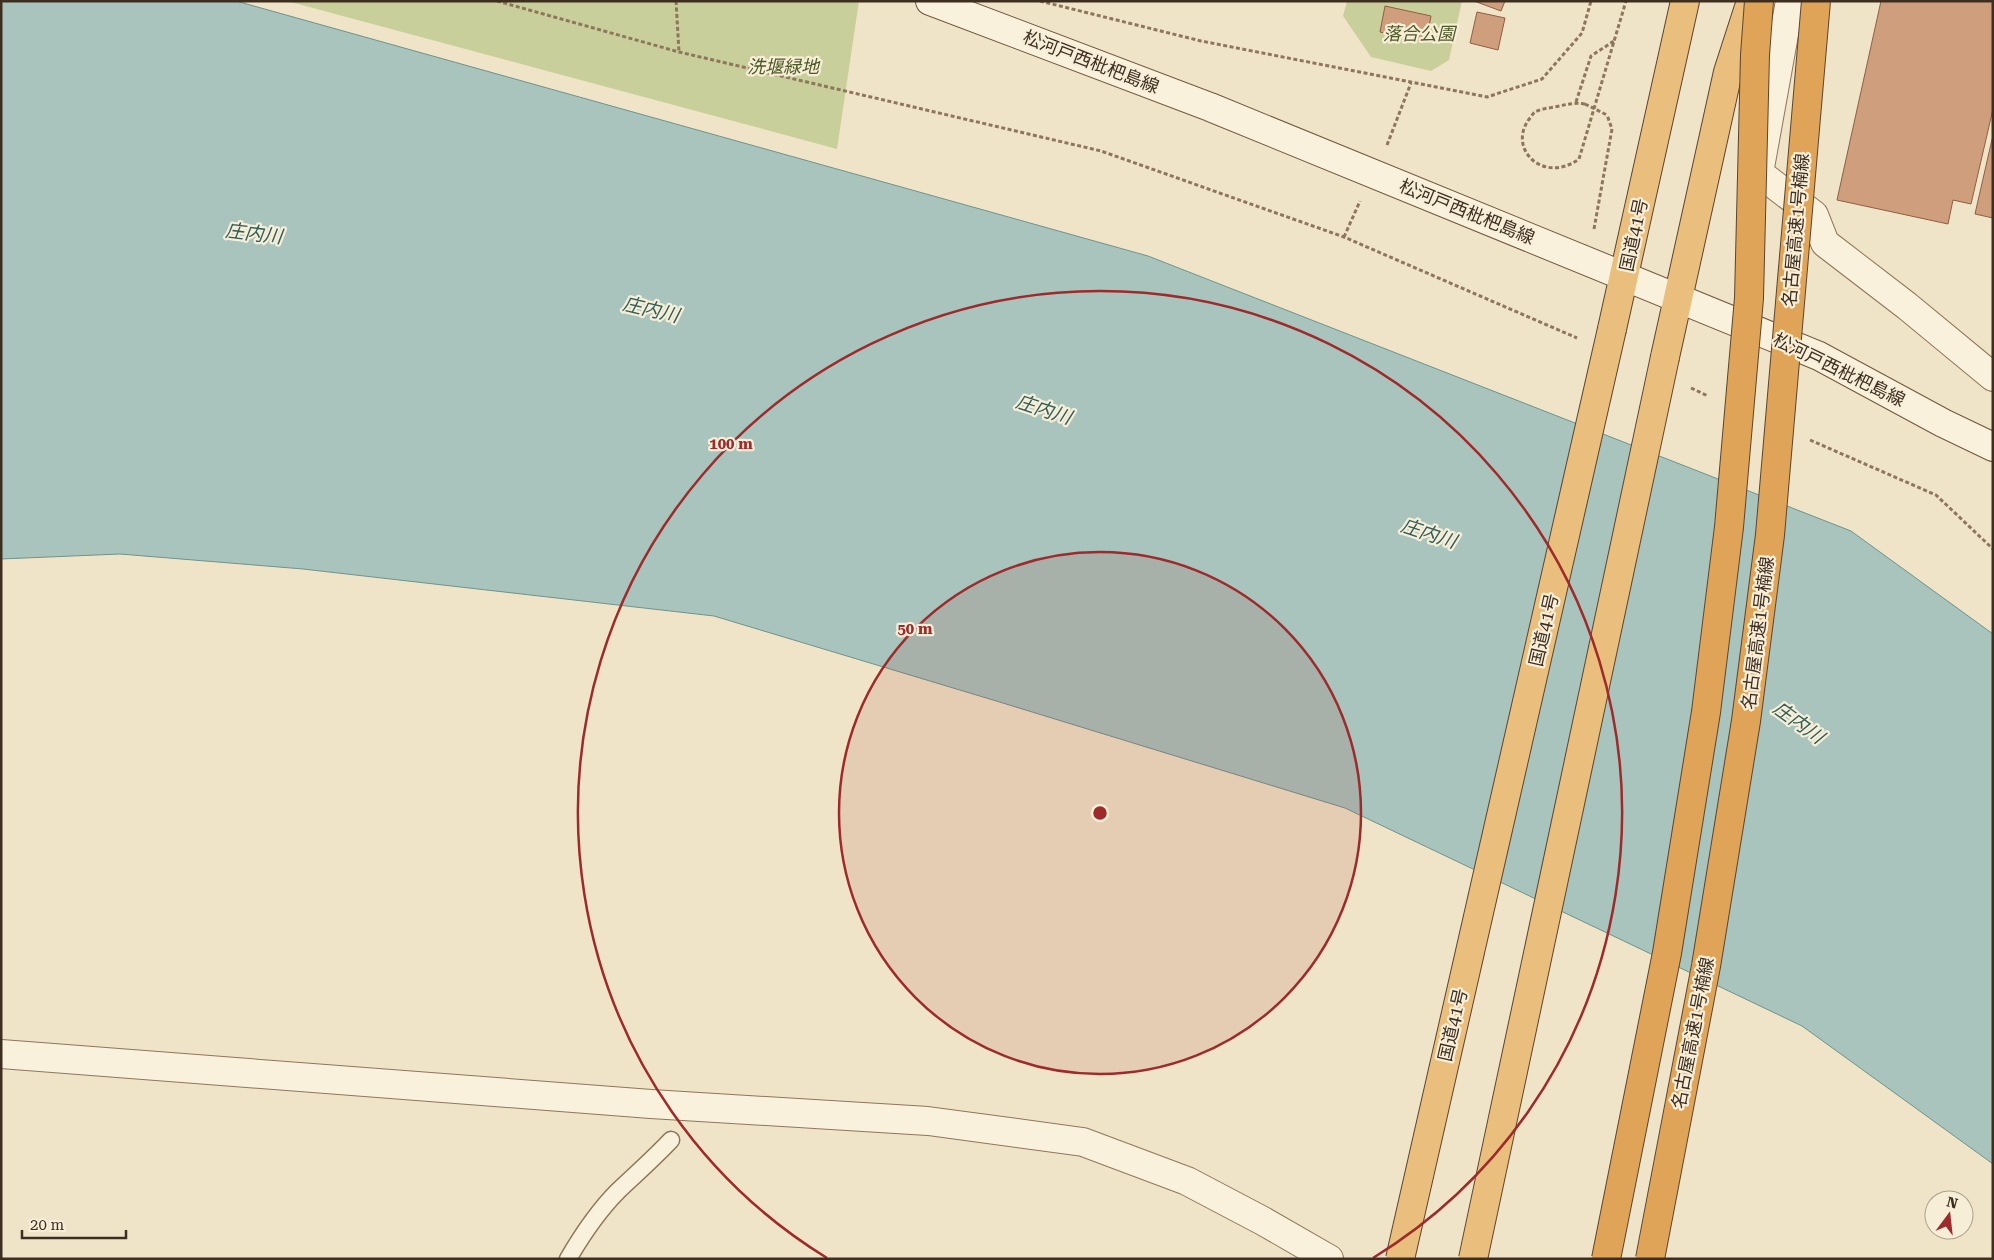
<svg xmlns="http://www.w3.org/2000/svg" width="1994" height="1260" font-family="'Roboto Serif','Noto Sans JP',serif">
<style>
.green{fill:#c9cf9b}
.water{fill:#a9c4bc;stroke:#6f938a}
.building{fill:#cf9f7d;stroke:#8d5f41}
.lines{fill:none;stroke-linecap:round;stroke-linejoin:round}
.service-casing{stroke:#8d765c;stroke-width:19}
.minor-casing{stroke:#8d765c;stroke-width:30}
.secondary-casing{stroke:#6f573f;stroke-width:30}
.trunk-casing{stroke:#5b4430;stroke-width:30}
.path{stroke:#8d765c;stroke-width:3;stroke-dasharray:4 2.5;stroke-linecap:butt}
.service{stroke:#faf1dc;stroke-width:16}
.minor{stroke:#faf1dc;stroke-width:28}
.secondary{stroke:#faf1dc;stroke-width:28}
.trunk{stroke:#eabe7c;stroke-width:28}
.trunk-bridge-casing{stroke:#5b4430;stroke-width:30;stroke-linecap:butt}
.motorway-bridge-casing{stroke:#5b4430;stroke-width:30;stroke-linecap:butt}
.path-bridge{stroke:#8d765c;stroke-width:3;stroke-dasharray:4 2.5;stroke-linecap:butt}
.trunk-bridge{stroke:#eabe7c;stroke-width:28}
.motorway-bridge{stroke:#e0a458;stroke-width:28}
.ring{fill:none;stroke:#9e2a2b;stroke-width:2.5}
.labels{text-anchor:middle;stroke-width:4.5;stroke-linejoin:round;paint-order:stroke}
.park-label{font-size:18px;font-style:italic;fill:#4d5a26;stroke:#f7eed8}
.street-label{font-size:18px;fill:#3d2e20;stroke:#f7eed8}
.water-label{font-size:19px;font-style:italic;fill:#2f5d5a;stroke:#f7eed8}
.centre{fill:#9e2a2b;stroke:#f7eed8;stroke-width:2.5}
.ring-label{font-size:15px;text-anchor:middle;font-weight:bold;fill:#9e2a2b;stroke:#f7eed8;stroke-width:4.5;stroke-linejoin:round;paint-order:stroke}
</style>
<rect width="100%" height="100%" fill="#f0e4c8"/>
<g class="green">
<path d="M287,1H859L837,149Z"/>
<path d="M1347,1H1462L1449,60L1431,71L1371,57L1343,16Z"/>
</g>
<path class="water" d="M1,1H236L1148,256L1851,531L1993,634V1164L1802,1026L1345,808L993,700L714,616L303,569L120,554L1,559Z"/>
<g class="building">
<path d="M1474,1H1505L1501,11Z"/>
<path d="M1881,1H1993V109L1971,204L1953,200L1948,224L1837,200Z"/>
<path d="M1385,6L1431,16L1426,42L1380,32Z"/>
<path d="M1477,12L1505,18L1498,50L1470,43Z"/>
<path d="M1993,135V218L1975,214Z"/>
</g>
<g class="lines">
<defs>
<path id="service" d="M568,1259C582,1235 598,1211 618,1191C636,1174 654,1158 671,1140"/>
<g id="minor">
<path d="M1790,1L1759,173L1814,215L1825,243L1907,306L1993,377"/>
<path d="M1,1054L651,1104L928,1121L1083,1142L1187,1181L1263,1221L1329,1259"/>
</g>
<path id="secondary" d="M930,1L1210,107L1819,356L1943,423L1993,447"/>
<g id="trunk">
<path d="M1612,329L1685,1"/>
<path d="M1665,357L1728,72L1751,1"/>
</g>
</defs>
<use href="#service" class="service-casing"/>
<use href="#minor" class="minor-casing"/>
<use href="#secondary" class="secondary-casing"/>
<use href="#trunk" class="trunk-casing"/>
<g class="path">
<path d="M497,1L679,52L1101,151L1344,237L1577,338"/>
<path d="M676,1L679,52"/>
<path d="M1040,1L1201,41L1487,97L1542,79L1582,33L1591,1"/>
<path d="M1576,102L1591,56L1614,41"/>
<path d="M1585,104C1574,102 1565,105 1554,107C1549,108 1540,109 1535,112C1533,113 1532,116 1530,118C1506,148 1543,185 1579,159L1626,1"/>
<path d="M1387,145L1411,83"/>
<path d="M1594,229L1612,129L1607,115"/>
<path d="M1344,237L1360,201"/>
<path d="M1691,388L1708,396"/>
<path d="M1810,440L1936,495L1993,549"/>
</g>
<use href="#service" class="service"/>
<use href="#minor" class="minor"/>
<use href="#secondary" class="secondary"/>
<use href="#trunk" class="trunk"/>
<defs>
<g id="trunk-bridge">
<path d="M1400,1259L1612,329"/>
<path d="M1473,1259L1665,357"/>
</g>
<g id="motorway-bridge">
<path d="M1606,1259L1667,953L1706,712L1729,527L1749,298L1755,55L1759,1"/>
<path d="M1650,1259L1706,966L1746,721L1770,535L1816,1"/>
</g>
</defs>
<use href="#trunk-bridge" class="trunk-bridge-casing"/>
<use href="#motorway-bridge" class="motorway-bridge-casing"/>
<path class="path-bridge" d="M1585,104L1607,115"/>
<use href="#trunk-bridge" class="trunk-bridge"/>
<use href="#motorway-bridge" class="motorway-bridge"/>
</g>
<circle cx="1100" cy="813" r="261" fill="#9e2a2b" fill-opacity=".12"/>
<g class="ring">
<circle cx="1100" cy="813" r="261"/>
<path d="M827 1258A522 522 0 1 1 1373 1258"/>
</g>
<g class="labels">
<g class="park-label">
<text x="1419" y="40">落合公園</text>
<text x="783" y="73">洗堰緑地</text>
</g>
<g class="street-label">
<text transform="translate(1091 62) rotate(21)" y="6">松河戸西枇杷島線</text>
<text transform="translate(1467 212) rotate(22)" y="6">松河戸西枇杷島線</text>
<text transform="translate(1796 230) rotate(-85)" y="6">名古屋高速1号楠線</text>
<text transform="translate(1634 235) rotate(-78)" y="6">国道41号</text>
<text transform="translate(1839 370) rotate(26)" y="6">松河戸西枇杷島線</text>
<text transform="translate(1544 630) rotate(-77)" y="6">国道41号</text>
<text transform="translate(1758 633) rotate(-83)" y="6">名古屋高速1号楠線</text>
<text transform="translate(1453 1025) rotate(-77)" y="6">国道41号</text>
<text transform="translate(1693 1033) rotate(-79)" y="6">名古屋高速1号楠線</text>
</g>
<g class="water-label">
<text transform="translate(254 233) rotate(7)" y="7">庄内川</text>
<text transform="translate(651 309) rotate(13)" y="7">庄内川</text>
<text transform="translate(1044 409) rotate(18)" y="7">庄内川</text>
<text transform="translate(1429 533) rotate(18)" y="7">庄内川</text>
<text transform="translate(1799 722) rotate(36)" y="7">庄内川</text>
</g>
</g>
<circle cx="1100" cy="813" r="8" class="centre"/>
<g class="ring-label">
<text x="731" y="449">100 m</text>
<text x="915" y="634">50 m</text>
</g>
<rect width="1994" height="1260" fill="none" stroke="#3d2e20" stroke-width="5"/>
<g transform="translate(1949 1215) rotate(15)"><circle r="24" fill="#f7eed8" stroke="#ada18e"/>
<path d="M0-4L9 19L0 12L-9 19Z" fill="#9e2a2b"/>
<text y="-8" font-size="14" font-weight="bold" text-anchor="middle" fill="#3d2e20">N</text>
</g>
<path d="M22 1230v8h104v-8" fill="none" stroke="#3d2e20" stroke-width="2.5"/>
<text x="30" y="1230" font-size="15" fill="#3d2e20" stroke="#f7eed8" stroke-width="4" paint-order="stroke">20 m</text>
</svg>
